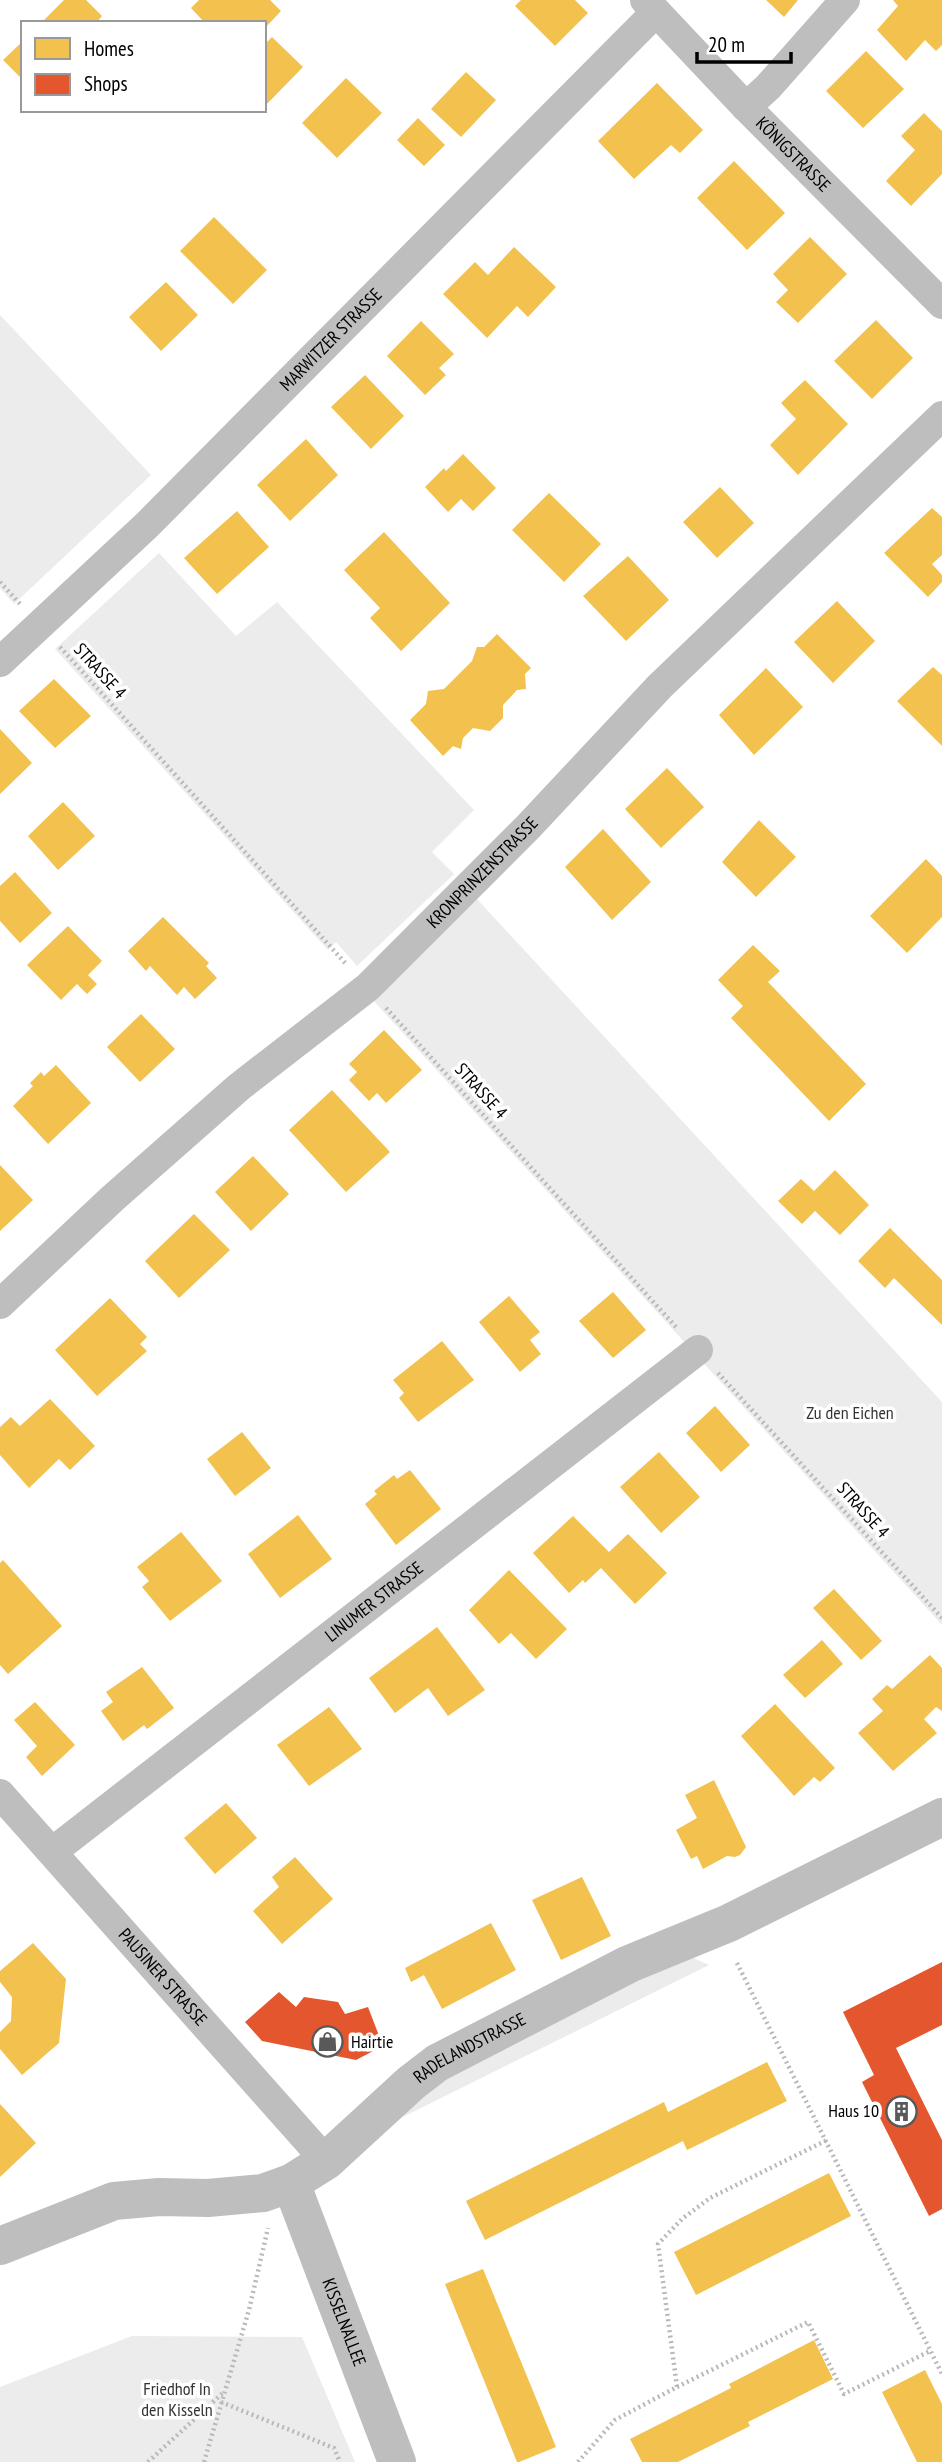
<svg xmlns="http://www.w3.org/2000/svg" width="942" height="2462" font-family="'PT Sans Narrow',sans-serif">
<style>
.green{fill:#ececec}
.homes{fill:#f2c14e}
.shops{fill:#e4572e}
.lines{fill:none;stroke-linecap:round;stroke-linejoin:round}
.path{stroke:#b9b9b9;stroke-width:4.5;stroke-dasharray:2 3.5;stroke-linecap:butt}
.minor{stroke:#bebebe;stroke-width:30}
.tertiary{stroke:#bebebe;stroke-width:38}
.labels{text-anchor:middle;stroke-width:7;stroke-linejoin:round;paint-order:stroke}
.street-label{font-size:18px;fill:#000;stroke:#fff}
.park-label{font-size:18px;fill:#333;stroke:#fff}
.poi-label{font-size:18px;fill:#000;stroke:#fff;text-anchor:start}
</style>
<rect width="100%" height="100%" fill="#fff"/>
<g class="green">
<path d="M0,315L151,475L14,604L0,588Z"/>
<path d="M159,553L236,636L277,602L474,810L432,852L454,874L357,966L336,942L328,950L55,649Z"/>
<path d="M477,899L942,1402V1625L371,998Z"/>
<path d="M687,1955L709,1965L391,2123L446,2074Z"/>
<path d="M132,2336L302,2337L355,2462H0V2387Z"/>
</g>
<g class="homes">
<path d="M64,0H86L102,16L96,23H41Z"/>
<path d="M199,0H270L281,11L264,29V23H205L191,8Z"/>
<path d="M521,0H575L588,13L555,46L515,6Z"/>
<path d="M766,0H798L784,17Z"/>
<path d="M893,0H942V45L936,51L925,40L906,61L877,30L898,6Z"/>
<path d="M272,37L303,67L264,107V45Z"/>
<path d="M23,41V80L3,60Z"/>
<path d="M866,51L904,89L863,128L826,91Z"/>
<path d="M466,72L496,100L461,137L431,109Z"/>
<path d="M346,78L382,113L337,158L302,123Z"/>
<path d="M657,83L703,130L680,153L671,145L634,179L598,141Z"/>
<path d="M924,113L942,131V174L911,206L886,181L915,150L901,136Z"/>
<path d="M418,118L445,145L424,166L397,140Z"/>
<path d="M734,161L785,213L747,250L697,198Z"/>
<path d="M214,217L267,270L233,304L180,251Z"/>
<path d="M810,237L847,274L798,323L776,302L788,290L773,274Z"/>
<path d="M514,247L556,287L528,317L517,306L487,338L443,294L475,262L488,275Z"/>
<path d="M166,282L198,315L161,351L129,317Z"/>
<path d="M876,320L913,358L872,399L834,361Z"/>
<path d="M421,321L454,354L439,368L446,375L425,395L387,356Z"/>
<path d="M365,375L404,416L371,449L331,407Z"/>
<path d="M805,380L848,424L798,475L770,445L796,419L781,403Z"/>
<path d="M306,439L338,475L290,521L257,485Z"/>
<path d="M463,454L496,488L473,511L461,499L448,512L425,487L444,468L446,471Z"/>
<path d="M720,487L754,523L717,558L683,522Z"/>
<path d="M549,493L601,544L564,582L512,530Z"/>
<path d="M932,508L942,517V555L932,564L942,575V582L928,597L884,553Z"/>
<path d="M237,511L269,547L217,594L184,558Z"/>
<path d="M384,532L450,603L401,651L370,618L380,608L344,570Z"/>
<path d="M628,556L669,600L626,641L583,596Z"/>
<path d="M837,601L875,641L833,683L794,642Z"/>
<path d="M497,634L531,668L525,674L526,689L517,690L503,705V718L490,731L473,728L463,738L461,749L453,746L443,756L410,720L426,704L428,691L444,689L472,661L477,647H484Z"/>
<path d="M933,667L942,675V746L897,701Z"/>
<path d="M766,668L803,707L754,755L719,715Z"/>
<path d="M54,679L91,716L55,748L19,711Z"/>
<path d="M0,729L32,763L0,794Z"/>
<path d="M667,768L704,807L661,848L625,809Z"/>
<path d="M63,802L95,836L58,870L28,836Z"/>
<path d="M759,820L796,857L756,897L722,862Z"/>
<path d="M603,829L651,882L612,920L565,867Z"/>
<path d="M926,859L942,876V917L907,953L870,916Z"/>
<path d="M15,872L52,913L20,943L0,921V886Z"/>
<path d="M163,917L209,963L206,966L217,978L195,999L184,987L177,995L150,966L146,971L128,951Z"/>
<path d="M68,926L102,961L88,975L97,984L87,994L77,984L61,1000L27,965Z"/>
<path d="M753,945L780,971L768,982L866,1084L829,1121L731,1018L743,1006L718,980Z"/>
<path d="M141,1014L175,1049L140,1082L107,1047Z"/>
<path d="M384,1030L422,1070L386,1103L377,1093L369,1101L349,1080L357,1072L349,1064Z"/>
<path d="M56,1065L91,1103L48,1144L13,1106L33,1086L30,1083L41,1072L44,1076Z"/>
<path d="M332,1090L390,1152L346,1192L289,1130Z"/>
<path d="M253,1156L289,1194L251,1231L215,1192Z"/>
<path d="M0,1165L33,1200L0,1231Z"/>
<path d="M835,1170L869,1205L840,1235L815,1211L802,1224L778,1201L801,1179L814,1191Z"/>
<path d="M194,1214L230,1250L179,1298L145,1261Z"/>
<path d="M890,1228L942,1280V1325L894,1278L885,1288L858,1261Z"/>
<path d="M613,1292L646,1330L613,1358L579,1321Z"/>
<path d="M509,1296L540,1332L530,1340L541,1354L520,1372L479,1322Z"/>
<path d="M110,1298L147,1337L140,1344L147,1351L97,1396L55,1350Z"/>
<path d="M442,1341L474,1380L418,1422L399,1398L404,1393L393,1380Z"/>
<path d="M50,1399L95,1446L70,1470L59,1459L29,1488L0,1455V1427L11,1417L20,1426Z"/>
<path d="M715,1406L750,1445L721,1472L686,1433Z"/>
<path d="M242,1432L271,1468L235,1496L207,1459Z"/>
<path d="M659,1452L700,1497L661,1533L620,1487Z"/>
<path d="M410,1470L441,1509L396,1545L365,1504L377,1494L374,1491L394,1475L397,1479Z"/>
<path d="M298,1515L332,1559L280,1598L248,1554Z"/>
<path d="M573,1516L609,1552L628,1534L667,1573L635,1604L601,1568L585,1583L583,1580L569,1593L533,1553Z"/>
<path d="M181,1532L222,1581L170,1621L142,1587L149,1581L137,1567Z"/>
<path d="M3,1560L62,1626L8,1674L0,1665V1563Z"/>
<path d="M509,1570L567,1629L536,1659L511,1633L499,1644L469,1610Z"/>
<path d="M834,1589L882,1641L861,1660L813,1608Z"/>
<path d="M437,1627L485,1690L448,1716L428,1688L395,1713L369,1678Z"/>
<path d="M822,1640L843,1664L805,1698L783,1675Z"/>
<path d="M930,1655L942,1668V1711L936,1707L924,1719L937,1733L893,1771L858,1733L883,1711L872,1699L887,1685L892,1689Z"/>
<path d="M142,1667L174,1708L147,1729L144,1725L123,1741L101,1711L113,1702L106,1692Z"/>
<path d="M35,1702L75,1745L42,1776L26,1757L37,1746L14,1720Z"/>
<path d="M775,1704L835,1768L820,1782L814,1777L794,1796L741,1736Z"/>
<path d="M329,1707L362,1749L309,1786L277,1745Z"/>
<path d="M714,1780L746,1847L740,1855L735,1857L727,1856L703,1869L697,1856L691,1859L676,1830L697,1818L685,1795Z"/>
<path d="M226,1803L257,1838L215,1874L184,1838Z"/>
<path d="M295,1857L333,1899L282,1944L253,1911L279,1887L272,1877Z"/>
<path d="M582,1877L611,1936L561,1960L532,1900Z"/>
<path d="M491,1923L516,1970L442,2009L424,1975L411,1982L405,1968Z"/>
<path d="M33,1943L66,1979L59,2043L22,2075L0,2049V2032L11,2021L12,1997L0,1982V1971Z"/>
<path d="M767,2062L787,2101L687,2150L683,2141L485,2240L466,2201L664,2102L668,2112Z"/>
<path d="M0,2104L36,2143L0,2177Z"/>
<path d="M829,2173L851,2216L696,2295L674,2252Z"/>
<path d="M483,2269L556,2447L519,2462H517L445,2284Z"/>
<path d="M814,2340L833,2379L748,2422L750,2426L678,2462H642L630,2439L731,2388L729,2384Z"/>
<path d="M925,2370L942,2404V2462H917L882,2392Z"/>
</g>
<g class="shops">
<path d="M942,1962V2025L896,2048L942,2140V2209L929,2216L862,2082L874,2075L843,2012Z"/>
<path d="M279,1992L296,2007L304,1997L338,2002L345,2014L368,2007L383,2046L356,2060L262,2041L245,2022Z"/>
</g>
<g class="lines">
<g class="path">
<path d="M0,582L21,605"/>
<path d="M60,647L347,965"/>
<path d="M386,1008L677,1328"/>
<path d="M718,1373L942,1618"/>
<path d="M737,1963L942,2374"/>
<path d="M677,2387L808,2322L844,2394L930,2351"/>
<path d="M221,2402L334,2448L340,2462"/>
<path d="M148,2462L224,2392"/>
<path d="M204,2462L249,2310L268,2228"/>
<path d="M578,2462L615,2420L677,2387L658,2244L682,2219L710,2198L827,2140"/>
</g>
<g class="minor">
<path id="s1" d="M645,0L746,107L942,304"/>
<path d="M746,107L768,87L845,0"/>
<path id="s2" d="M0,662L147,525L656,12"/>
<path id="s3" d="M0,1304L113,1198L239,1087L368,987L528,827L660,686L942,416"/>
<path id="s4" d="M0,1794L326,2161"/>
<path id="s5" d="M52,1852L698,1350"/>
</g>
<g class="tertiary">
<path id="s6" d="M291,2183L397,2462"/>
<path id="s7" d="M0,2246L114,2201L159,2197L208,2198L263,2193L291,2183L326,2161L411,2083L437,2063L629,1964L729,1923L942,1817"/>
</g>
</g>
<defs>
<symbol id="shop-ring" viewBox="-11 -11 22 22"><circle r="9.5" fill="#fff" stroke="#595959" stroke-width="1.5"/><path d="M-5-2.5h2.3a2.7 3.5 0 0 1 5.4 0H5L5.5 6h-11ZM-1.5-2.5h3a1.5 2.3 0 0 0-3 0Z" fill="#595959"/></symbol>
<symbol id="building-ring" viewBox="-11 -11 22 22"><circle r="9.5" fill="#fff" stroke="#595959" stroke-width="1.5"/><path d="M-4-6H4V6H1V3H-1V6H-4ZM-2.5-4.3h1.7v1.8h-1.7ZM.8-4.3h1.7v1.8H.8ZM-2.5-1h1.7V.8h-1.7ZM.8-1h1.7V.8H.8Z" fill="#595959"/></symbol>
</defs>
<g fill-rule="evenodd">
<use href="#shop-ring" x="310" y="2024" width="35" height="35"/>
<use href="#building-ring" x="884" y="2094" width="35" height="35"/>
</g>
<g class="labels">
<g class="street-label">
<text dy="6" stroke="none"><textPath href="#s1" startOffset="214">KÖNIGSTRASSE</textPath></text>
<text dy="6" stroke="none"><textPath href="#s2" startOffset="462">MARWITZER STRASSE</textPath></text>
<text transform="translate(100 671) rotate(48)" y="6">STRASSE 4</text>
<text dy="6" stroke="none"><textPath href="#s3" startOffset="648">KRONPRINZENSTRASSE</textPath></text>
<text transform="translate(481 1091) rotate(48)" y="6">STRASSE 4</text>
<text transform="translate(863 1510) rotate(48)" y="6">STRASSE 4</text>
<text dy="6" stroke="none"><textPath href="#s5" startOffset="408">LINUMER STRASSE</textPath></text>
<text dy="6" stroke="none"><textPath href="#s4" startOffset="245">PAUSINER STRASSE</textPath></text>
<text dy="6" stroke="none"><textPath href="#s7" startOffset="527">RADELANDSTRASSE</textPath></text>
<text dy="6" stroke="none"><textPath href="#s6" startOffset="149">KISSELNALLEE</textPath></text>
</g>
<g class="park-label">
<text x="850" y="1419">Zu den Eichen</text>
<text x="177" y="2395">Friedhof In<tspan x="177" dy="21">den Kisseln</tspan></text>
</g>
<g class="poi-label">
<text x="351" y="2048">Hairtie</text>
<text x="879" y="2117" text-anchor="end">Haus 10</text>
</g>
</g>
<rect x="21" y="21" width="245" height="91" fill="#ffffff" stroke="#999999" stroke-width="2"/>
<rect x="35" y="38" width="35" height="21" fill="#f2c14e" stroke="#999999" stroke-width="2"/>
<text x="84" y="56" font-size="21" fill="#000000">Homes</text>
<rect x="35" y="74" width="35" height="21" fill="#e4572e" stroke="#999999" stroke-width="2"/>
<text x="84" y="91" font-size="21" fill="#000000">Shops</text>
<path d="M697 52v10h94v-10" fill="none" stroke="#000000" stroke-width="3.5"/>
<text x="708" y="52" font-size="21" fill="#000000" stroke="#ffffff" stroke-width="5" paint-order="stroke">20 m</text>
</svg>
